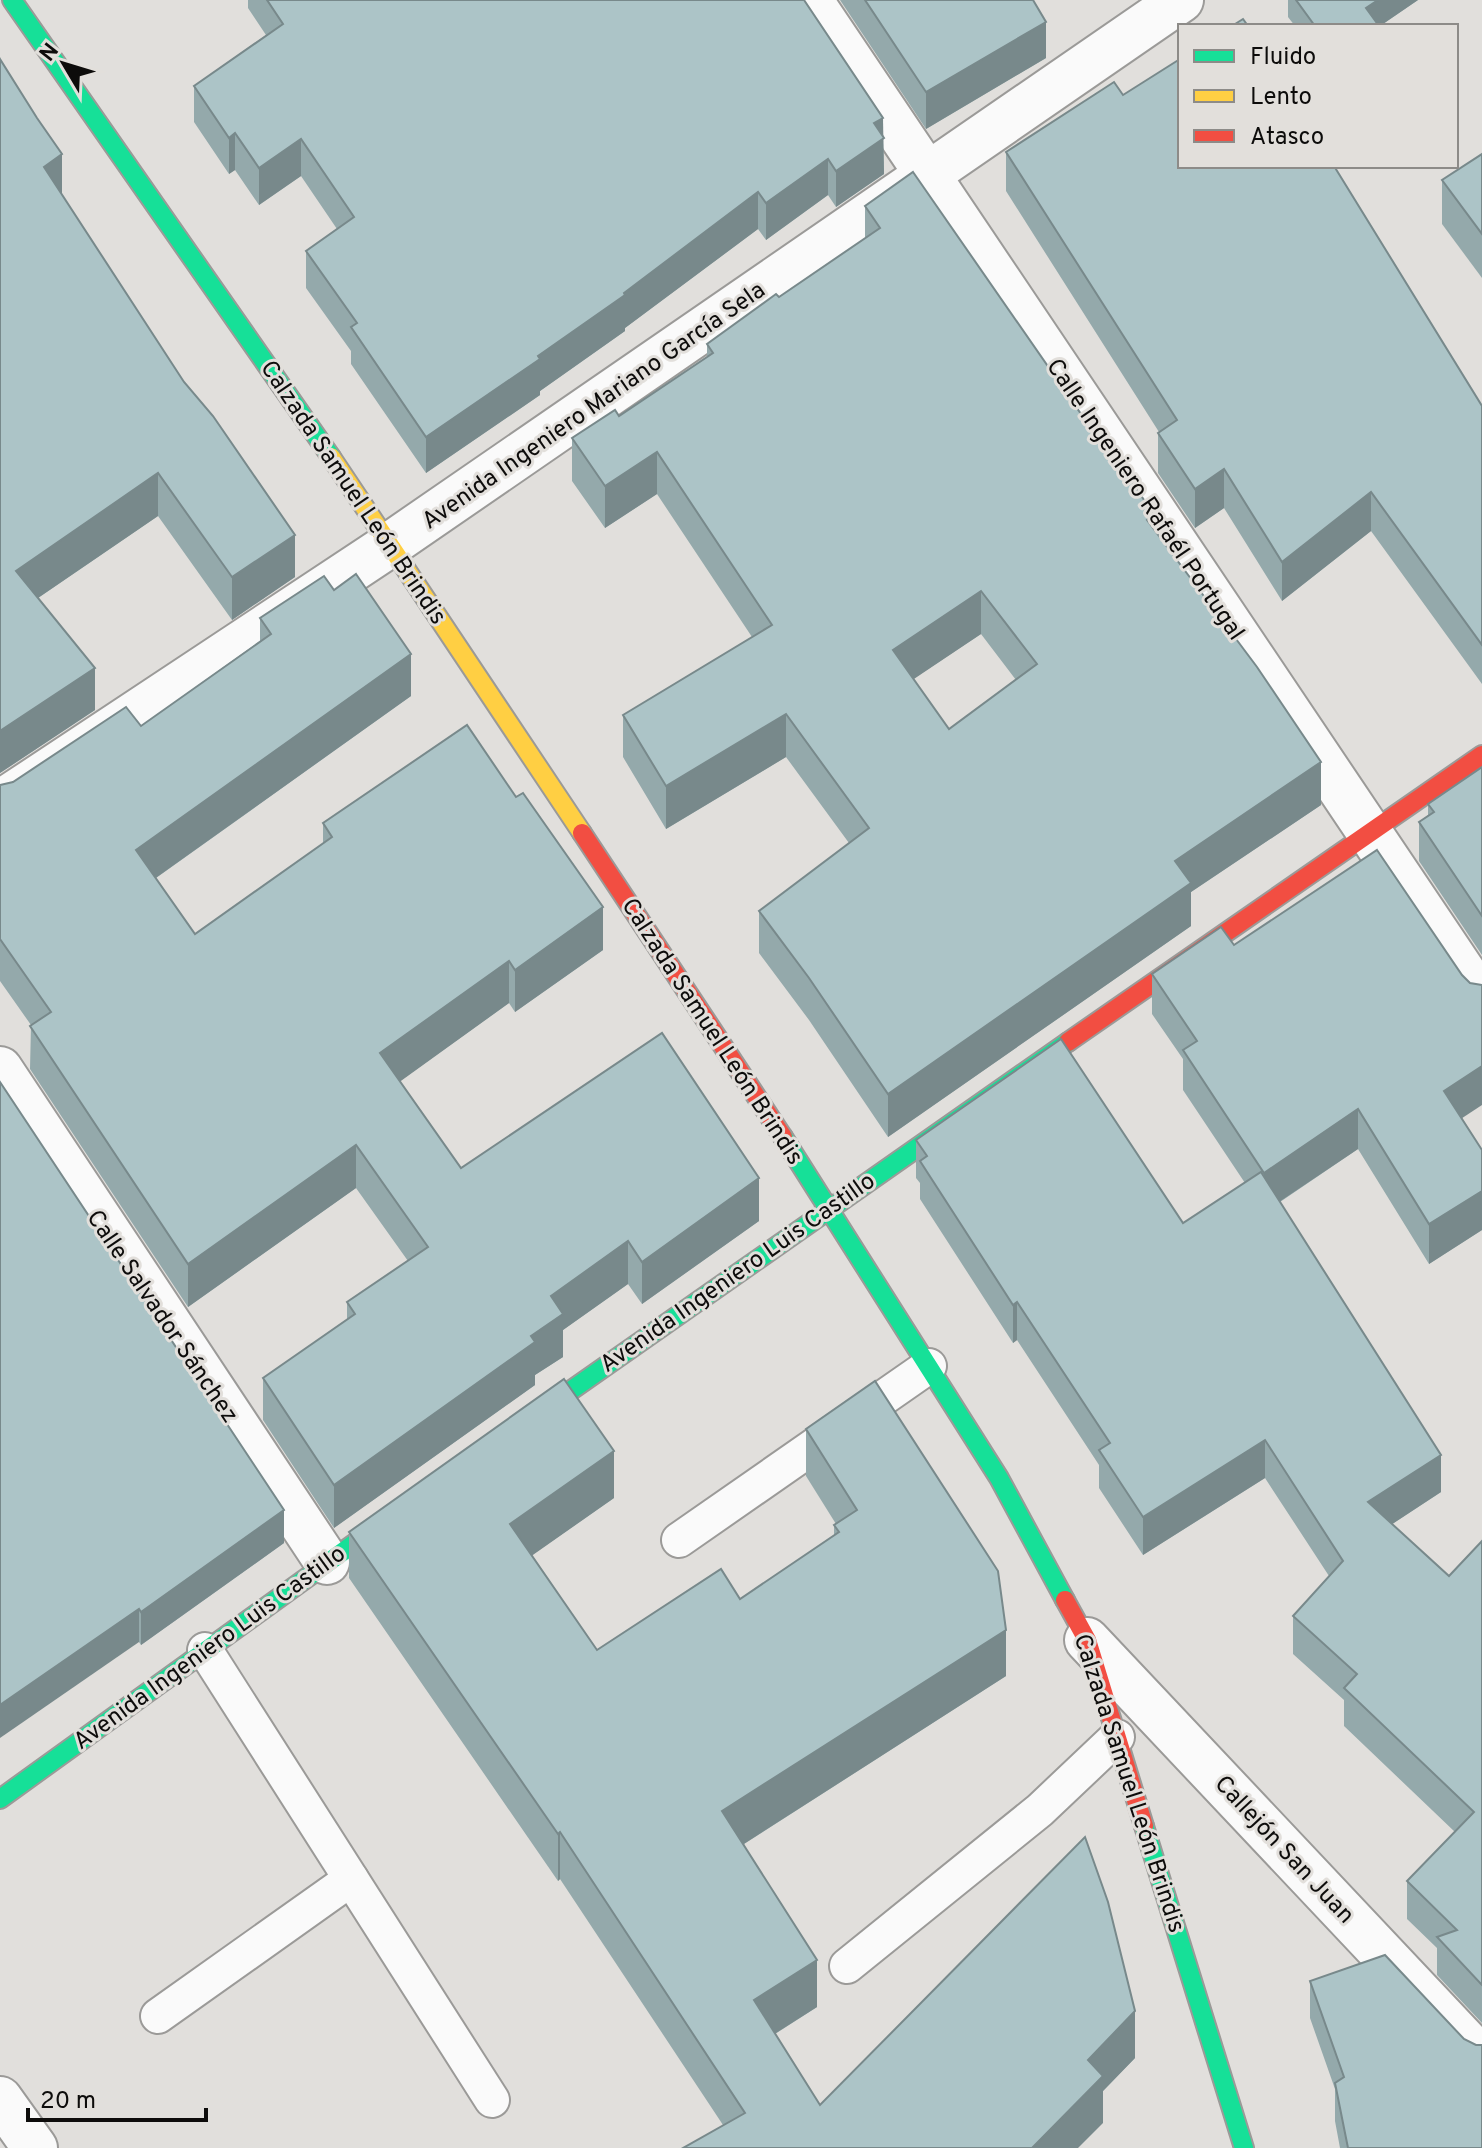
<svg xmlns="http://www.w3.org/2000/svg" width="1482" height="2148" font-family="Overpass,sans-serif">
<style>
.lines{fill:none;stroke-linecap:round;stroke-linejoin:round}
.lane-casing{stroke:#9b9a98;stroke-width:38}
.street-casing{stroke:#9b9a98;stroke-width:48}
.fast-casing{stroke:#9b9a98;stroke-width:22}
.slow-casing{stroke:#9b9a98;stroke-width:22}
.jam-casing{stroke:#9b9a98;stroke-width:22}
.lane{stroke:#fafafa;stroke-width:34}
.street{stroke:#fafafa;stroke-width:44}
.fast{stroke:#16e098;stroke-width:18}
.slow{stroke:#ffcf43;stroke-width:18}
.jam{stroke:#f24e42;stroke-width:18}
.wall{fill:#94a9ab;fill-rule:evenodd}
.shaded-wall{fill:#78898b}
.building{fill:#acc4c7;stroke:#78898b;stroke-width:2;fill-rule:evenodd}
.labels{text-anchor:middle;stroke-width:6;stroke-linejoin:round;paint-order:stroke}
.street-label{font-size:24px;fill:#0d0c0b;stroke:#e2dfdb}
</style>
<rect width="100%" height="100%" fill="#e1dfdc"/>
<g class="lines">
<defs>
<g id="lane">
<path d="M679,1540L929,1366"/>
<path d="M205,1650L492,2100"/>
<path d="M847,1966L1040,1810L1117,1737"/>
<path d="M158,2016L351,1879"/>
</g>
<g id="street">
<path d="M810,0L1482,1000"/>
<path d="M0,803L391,544L1181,0"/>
<path d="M0,1069L327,1562"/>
<path d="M1087,1640L1482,2059"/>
<path d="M0,2099L35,2148"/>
</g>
<g id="fast">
<path d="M12,0L331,457"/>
<path d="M783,1137L999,1478L1065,1600"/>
<path d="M523,1424L1068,1042"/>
<path d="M0,1799L398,1512"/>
<path d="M1144,1826L1244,2148"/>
</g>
<path id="slow" d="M331,457L582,833"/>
<g id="jam">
<path d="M582,833L783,1137"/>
<path d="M1068,1042L1482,755"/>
<path d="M1065,1600L1087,1640L1144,1826"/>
</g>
</defs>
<use href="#lane" class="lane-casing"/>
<use href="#street" class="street-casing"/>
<use href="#fast" class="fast-casing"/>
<use href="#slow" class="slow-casing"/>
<use href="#jam" class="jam-casing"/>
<use href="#lane" class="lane"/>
<use href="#street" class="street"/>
<use href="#fast" class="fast"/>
<use href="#slow" class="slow"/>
<use href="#jam" class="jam"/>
</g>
<g class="wall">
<path d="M248,0H804L883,136L884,174L836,207L828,195L766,240L758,229L625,328V331L540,391V395L426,473L351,364V351L306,288V251L337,229L301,176L259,205L235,170L229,174L194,122V86L266,35L248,8Z"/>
<path d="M840,0H1033L1046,58L926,129Z"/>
<path d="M1288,0H1418L1380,26H1295L1288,17Z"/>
<path d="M1123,95L1482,406V684L1371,531L1282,601L1224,508L1195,528L1158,473V433L1159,432L1006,191V152Z"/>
<path d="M1482,154V278L1442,224V180Z"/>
<path d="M62,196L295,577L232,620L158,516L38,598L95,710L0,773Z"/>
<path d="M865,206L1154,529L1321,805L1191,892V926L888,1137L809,1020L759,953V911L849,843L786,757L666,829L623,757V715L752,637L657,494L605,528L572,481V438L619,416L707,357V344L779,297L865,239ZM981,634L1016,680L949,729L913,679Z"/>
<path d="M260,618L411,696L156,878L195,934L323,844V823L603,950L515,1012L509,1003L400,1081L461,1168L759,1221L642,1304L628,1284L563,1330V1357L535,1375V1385L334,1528L263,1420V1378L347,1319V1302L408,1261L356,1188L188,1307L30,1069L31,1025L0,981V785L13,782L141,726L260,641Z"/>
<path d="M1482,767V955L1419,861V822L1428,815V804Z"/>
<path d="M1234,945L1462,1118L1482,1150V1230L1429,1264L1358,1149L1280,1202L1441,1492L1392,1524L1449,1576L1482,1541V2023L1437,1975V1948L1407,1919V1881L1455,1832L1344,1726V1700L1293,1654V1616L1329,1576L1265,1478L1143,1555L1099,1488V1465L1017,1340L1013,1343L920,1199V1183L916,1178V1140L1183,1223L1245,1183L1183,1090V1059L1152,1014V974Z"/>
<path d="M0,1082L284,1543L141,1645L139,1642Z"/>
<path d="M806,1429L1006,1676L744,1844L817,2007L775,2034L820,2105L1135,2058L1103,2091V2123L723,2125L560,1879L558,1881L349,1578V1532L614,1498L532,1555L597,1650L740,1599L834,1536V1525L836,1524L806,1476Z"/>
<path d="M1310,1981L1464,2039L1476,2045L1482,2148H1340L1335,2121V2089L1310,2018Z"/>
</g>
<g class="shaded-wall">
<path d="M1378,0H1418L1380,26H1366V8Z"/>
<path d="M1046,22V58L926,129V92Z"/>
<path d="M883,118L884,174L836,207V171L874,123Z"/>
<path d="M235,133V170L229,174V138Z"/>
<path d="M301,139V176L259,205V168Z"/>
<path d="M62,154V196L44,167Z"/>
<path d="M828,159V195L766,240V203Z"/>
<path d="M758,192V229L625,328V331L540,391V395L426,473V437L624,293Z"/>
<path d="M657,452V494L605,528V486Z"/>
<path d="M1224,469V508L1195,528V489Z"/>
<path d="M158,473V516L16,613V571Z"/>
<path d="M1371,492V531L1282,601V562Z"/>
<path d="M1154,515V557L1147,520Z"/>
<path d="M295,535V577L232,620V577Z"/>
<path d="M981,591V634L893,693V650Z"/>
<path d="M411,654V696L136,892V850Z"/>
<path d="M95,668V710L0,773V731Z"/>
<path d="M786,714V757L666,829V786Z"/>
<path d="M1321,762V805L1191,892V926L888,1137V1094L1175,861Z"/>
<path d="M603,907V950L515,1012V970Z"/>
<path d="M509,961V1003L380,1096V1053Z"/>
<path d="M1482,1066V1105L1444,1130V1091Z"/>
<path d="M1358,1109V1149L1264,1212V1173Z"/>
<path d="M356,1145V1188L188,1307V1264Z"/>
<path d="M759,1178V1221L642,1304V1262Z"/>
<path d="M1482,1191V1230L1429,1264V1224Z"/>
<path d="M628,1241V1284L563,1330V1357L535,1375V1385L334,1528V1485L531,1336L551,1296Z"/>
<path d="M1017,1302V1340L1013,1343V1305Z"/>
<path d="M1265,1440V1478L1143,1555V1517Z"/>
<path d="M614,1451V1498L510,1571V1524Z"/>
<path d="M1441,1455V1492L1368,1540V1502Z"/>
<path d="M284,1510V1543L141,1645V1612Z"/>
<path d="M139,1609V1642L0,1738V1705Z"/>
<path d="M1006,1630V1676L722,1858V1811Z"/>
<path d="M560,1832V1879L558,1881V1834Z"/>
<path d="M817,1960V2007L754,2047V2000Z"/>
<path d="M1135,2011V2058L1103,2091V2123L1078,2148H1032L1088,2060Z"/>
</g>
<g class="building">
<path d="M267,0H804L883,118L874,123L884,138L836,171L828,159L766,203L758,192L624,293L625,295L538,356L540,359L426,437L351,327L357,323L306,251L354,217L301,139L259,168L235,133L229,138L194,86L283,24Z"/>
<path d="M865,0H1033L1046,22L926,92Z"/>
<path d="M1296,0H1378L1366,8L1379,26H1315Z"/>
<path d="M1243,19L1248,26H1232Z"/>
<path d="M0,59L37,118L62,154L44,167L184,382L213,416L295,535L232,577L158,473L16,571L95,668L0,731Z"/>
<path d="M1180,59V166H1334L1482,406V645L1371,492L1282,562L1224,469L1195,489L1158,433L1177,420L1006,152L1114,82L1123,95Z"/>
<path d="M1482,154V234L1442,180Z"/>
<path d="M913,172L1113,460L1116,458L1154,515L1147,520L1257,667L1321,762L1175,861L1191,883L888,1094L809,978L759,911L869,828L786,714L666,786L623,715L772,625L657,452L605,486L572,438L615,410L619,416L713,353L707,344L776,294L779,297L880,228L865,206ZM981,591L1037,664L949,729L893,650Z"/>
<path d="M356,574L411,654L136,850L195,934L332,837L323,823L467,725L516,797L523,793L603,907L515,970L509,961L380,1053L461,1168L662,1033L759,1178L642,1262L628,1241L551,1296L563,1314L531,1336L535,1342L334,1485L263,1378L355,1314L347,1302L428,1247L356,1145L188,1264L30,1026L51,1012L0,939V785L13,782L126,707L141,726L271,634L260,618L324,576L334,590Z"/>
<path d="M1482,767V916L1419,822L1434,812L1428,804Z"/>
<path d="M1377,850L1462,975L1470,983L1482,985V1066L1444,1091L1482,1150V1191L1429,1224L1358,1109L1264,1173L1183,1050L1197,1041L1152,974L1221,927L1234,945Z"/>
<path d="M1061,1039L1183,1223L1261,1172L1441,1455L1368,1502L1449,1576L1482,1541V1985L1437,1937L1457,1930L1407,1881L1474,1812L1344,1688L1357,1674L1293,1616L1343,1561L1265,1440L1143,1517L1099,1450L1110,1443L1017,1302L1013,1305L920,1161L927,1156L916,1140Z"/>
<path d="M0,1082L284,1510L141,1612L139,1609L0,1705Z"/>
<path d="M564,1379L614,1451L510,1524L597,1650L721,1569L740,1599L839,1532L834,1525L857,1510L806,1429L875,1381L998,1571L1006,1630L722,1811L817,1960L754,2000L820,2105L1085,1837L1108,1902L1135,2011L1088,2060L1103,2076L1032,2148H683L745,2113L560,1832L558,1834L349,1532Z"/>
<path d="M1385,1955L1464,2039L1476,2045H1482V2148H1348L1335,2083L1344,2077L1310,1981Z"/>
</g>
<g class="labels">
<g class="street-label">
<text transform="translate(593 405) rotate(-35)" y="8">Avenida Ingeniero Mariano García Sela</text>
<text transform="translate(354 492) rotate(56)" y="8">Calzada Samuel León Brindis</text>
<text transform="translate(1146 499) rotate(56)" y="8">Calle Ingeniero Rafaél Portugal</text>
<text transform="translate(713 1031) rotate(57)" y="8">Calzada Samuel León Brindis</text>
<text transform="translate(737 1272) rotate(-35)" y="8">Avenida Ingeniero Luis Castillo</text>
<text transform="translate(163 1316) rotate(56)" y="8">Calle Salvador Sánchez</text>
<text transform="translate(209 1647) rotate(-36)" y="8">Avenida Ingeniero Luis Castillo</text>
<text transform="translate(1130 1783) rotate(72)" y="8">Calzada Samuel León Brindis</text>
<text transform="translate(1285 1849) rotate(47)" y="8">Callejón San Juan</text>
</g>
</g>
<rect x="1178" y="24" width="280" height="144" fill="#e2dfdb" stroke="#8d8b88" stroke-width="2"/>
<rect x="1194" y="50" width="40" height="12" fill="#16e098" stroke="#8d8b88" stroke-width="2"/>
<text x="1250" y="64" font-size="24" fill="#0d0c0b">Fluido</text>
<rect x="1194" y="90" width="40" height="12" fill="#ffcf43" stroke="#8d8b88" stroke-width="2"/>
<text x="1250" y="104" font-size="24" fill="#0d0c0b">Lento</text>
<rect x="1194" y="130" width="40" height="12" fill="#f24e42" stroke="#8d8b88" stroke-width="2"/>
<text x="1250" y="144" font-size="24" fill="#0d0c0b">Atasco</text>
<g transform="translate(64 64) rotate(308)" stroke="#e2dfdb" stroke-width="6" paint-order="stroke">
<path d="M0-6L14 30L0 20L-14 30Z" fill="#0d0c0b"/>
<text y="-12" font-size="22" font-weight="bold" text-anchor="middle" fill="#0d0c0b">N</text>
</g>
<path d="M28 2108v12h178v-12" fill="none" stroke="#0d0c0b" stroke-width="4"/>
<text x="40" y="2108" font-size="24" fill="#0d0c0b" stroke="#e2dfdb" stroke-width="6" paint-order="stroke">20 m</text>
</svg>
